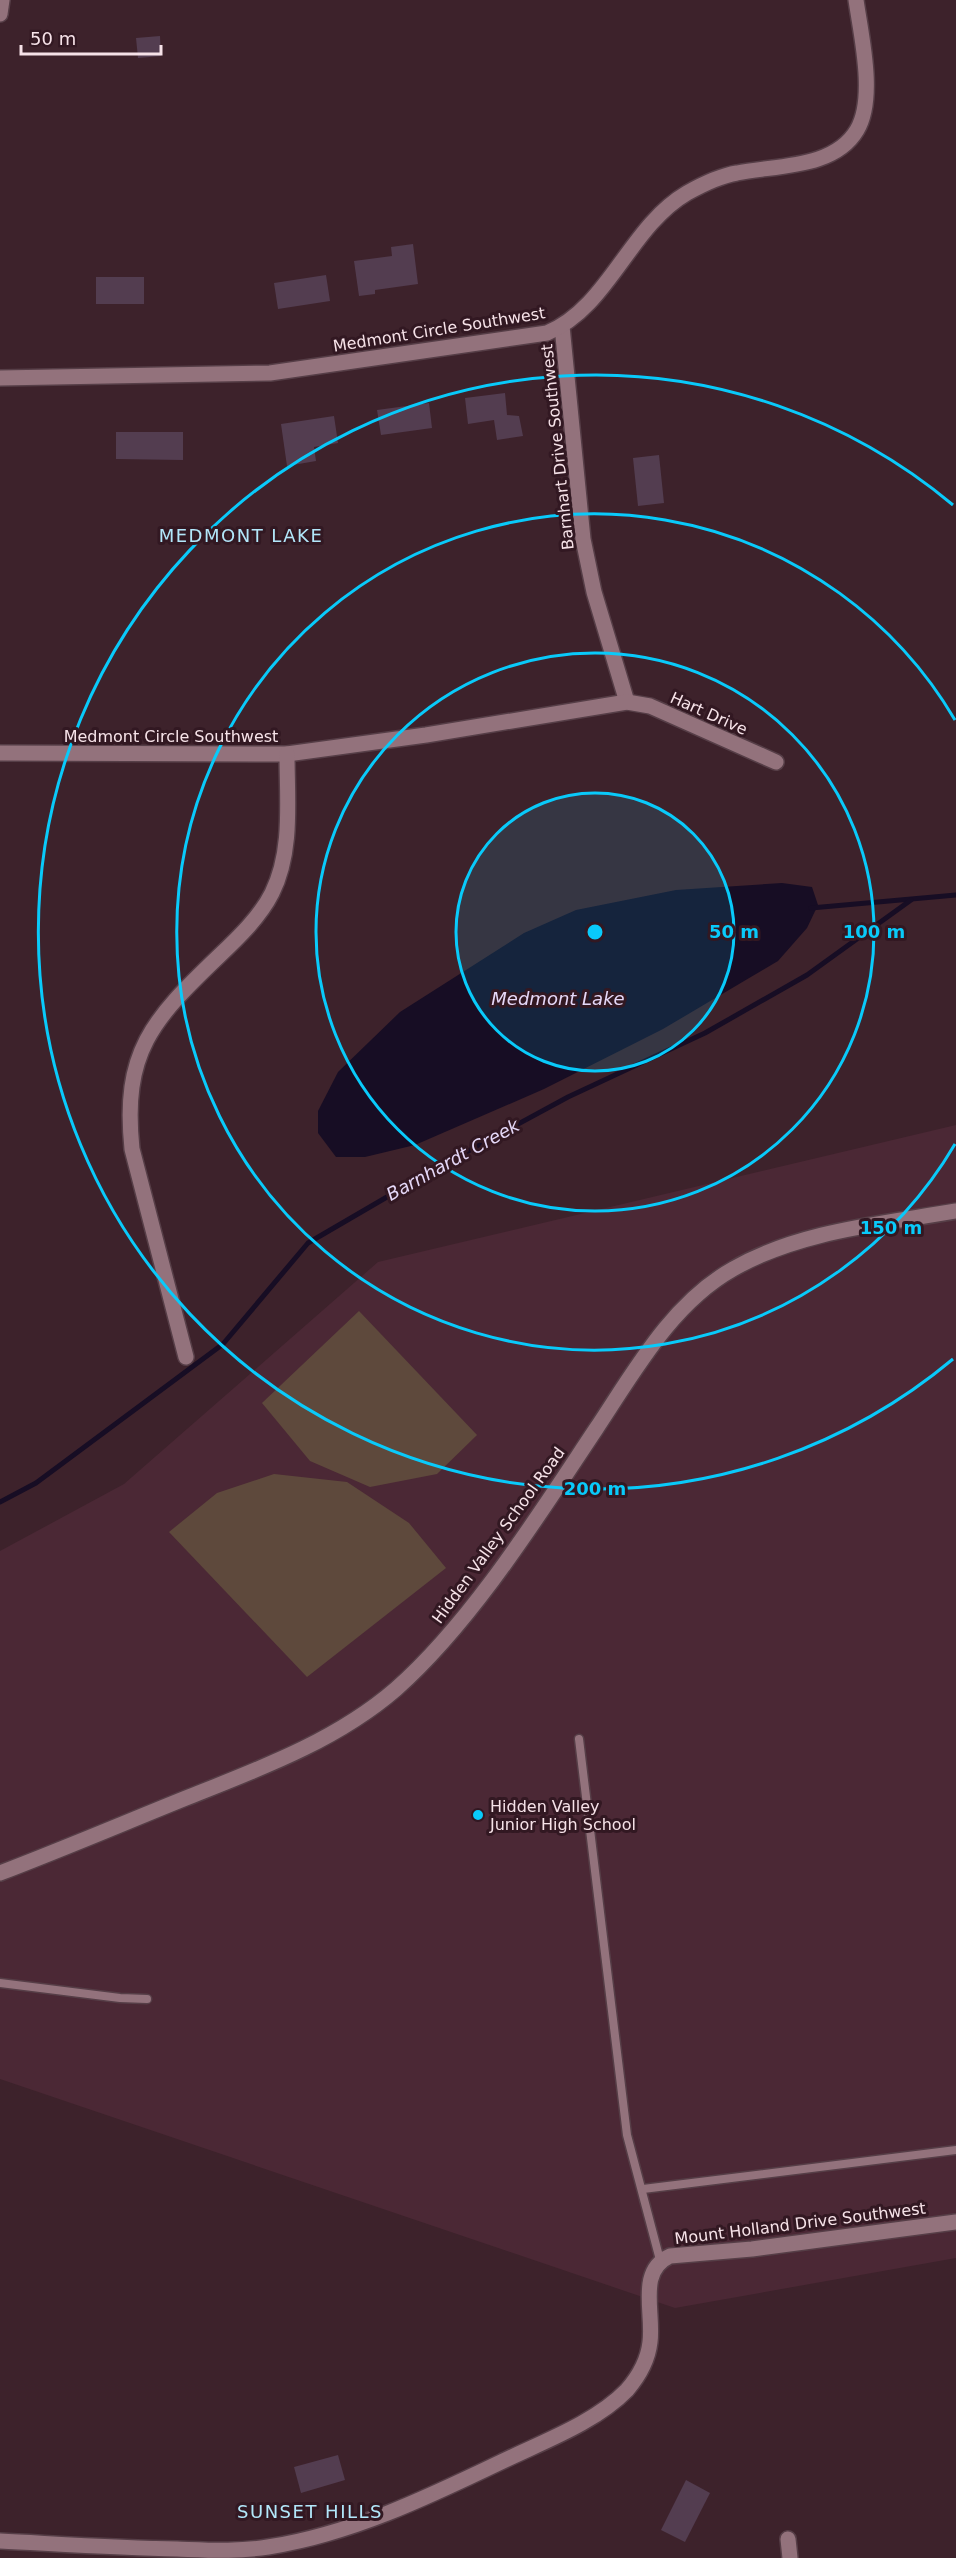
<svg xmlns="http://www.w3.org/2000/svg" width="956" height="2558" font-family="'DejaVu Sans',sans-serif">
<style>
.built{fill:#4b2835}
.green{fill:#5e493c}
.water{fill:#170d24}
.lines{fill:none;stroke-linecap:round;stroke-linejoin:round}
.stream{stroke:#170d24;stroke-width:5}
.building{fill:#533d50}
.lane-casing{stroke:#563e47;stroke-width:11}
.street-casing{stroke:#563e47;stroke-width:18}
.lane{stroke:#93727c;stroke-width:8}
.street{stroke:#93727c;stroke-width:15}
.ring{fill:none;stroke:#09cafa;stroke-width:3}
.poi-dot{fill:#09cafa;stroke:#321822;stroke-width:2}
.labels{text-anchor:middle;stroke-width:6;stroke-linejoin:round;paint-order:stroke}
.street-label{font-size:16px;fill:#f6e2e8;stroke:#321822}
.poi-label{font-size:16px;fill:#f6e2e8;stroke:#321822;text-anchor:start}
.neighbourhood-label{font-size:18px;letter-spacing:1.5px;fill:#b2e7fa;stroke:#321822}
.water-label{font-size:18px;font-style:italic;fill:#e5d8f8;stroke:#321822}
.centre{fill:#09cafa;stroke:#321822;stroke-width:3}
.ring-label{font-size:18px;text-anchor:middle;font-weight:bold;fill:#09cafa;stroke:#321822;stroke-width:6;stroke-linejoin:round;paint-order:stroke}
</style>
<rect width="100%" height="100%" fill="#3d222b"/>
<path class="built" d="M956,1125V2258L675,2308L0,2079V1551L124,1484L378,1262Z"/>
<g class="green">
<path d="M359,1311L477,1435L437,1474L370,1487L310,1461L262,1403Z"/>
<path d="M274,1474L347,1482L409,1523L446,1568L307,1677L169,1532L217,1493Z"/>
</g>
<path class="water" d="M782,883L812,887L818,905L807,928L778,961L663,1029L544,1089L415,1145L365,1157H336L318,1133V1111L338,1072L400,1012L524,933L576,910L676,890Z"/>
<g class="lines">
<g class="stream">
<path d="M811,908L956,895"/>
<path d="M0,1502L36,1483L223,1344L308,1243L435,1169L568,1097L705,1033L807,975L911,900"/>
</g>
</g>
<g class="building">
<path d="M160,36L161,56L138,58L136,38Z"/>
<path d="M413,244L418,284L375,290V294L359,296L354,261L392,256L391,247Z"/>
<path d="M326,275L330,301L278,309L274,283Z"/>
<rect x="96" y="277" width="48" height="27"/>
<path d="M505,393L507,415L519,416L523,436L497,440L494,420L468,424L465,398Z"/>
<path d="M429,403L432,428L381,435L377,410Z"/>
<path d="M334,416L338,443L314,447L316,461L287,466L281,424Z"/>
<path d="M116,432H183V460L116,459Z"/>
<path d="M659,455L664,503L638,506L633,458Z"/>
<path d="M338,2455L345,2480L301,2493L294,2467Z"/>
<path d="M686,2480L710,2493L685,2542L661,2530Z"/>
</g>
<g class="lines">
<defs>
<g id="lane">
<path d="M579,1739L627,2135L660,2260"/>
<path d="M0,1983L120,1998L147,1999"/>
<path d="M643,2189L956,2150"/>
</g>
<g id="street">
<path d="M0,14L2,0"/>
<path d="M562,326L583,539L594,592L627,702"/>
<path d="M0,378L270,373L547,333C609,307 629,227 687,193C703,184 719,176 737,173C776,165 834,169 857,130C876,98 861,35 856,0"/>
<path d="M0,753L287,754L426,735L627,702L650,706L776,762"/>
<path d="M186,1357L132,1149C122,1052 152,1020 219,956C238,938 260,917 272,893C293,851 287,800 287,754"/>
<path d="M0,1873C63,1849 124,1823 186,1798C259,1769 336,1741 396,1689C472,1622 540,1513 596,1429C634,1372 671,1304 733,1269C799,1231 882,1224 956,1211"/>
<path d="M788,2539L790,2558"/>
<path d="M0,2541C59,2544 118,2548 177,2549C207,2550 238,2552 268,2547C351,2534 426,2498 501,2462C542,2442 595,2423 627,2390C639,2376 648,2360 650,2342C654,2312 637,2271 670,2256L752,2249L956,2222"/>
</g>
</defs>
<use href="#lane" class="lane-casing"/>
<use href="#street" class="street-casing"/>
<use href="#lane" class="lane"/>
<use href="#street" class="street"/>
</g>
<circle cx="595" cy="932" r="139" fill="#09cafa" fill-opacity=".12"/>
<g class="ring">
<circle cx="595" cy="932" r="139"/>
<circle cx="595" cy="932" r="279"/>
<path d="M955 1144A418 418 0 1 1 955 720"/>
<path d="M953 1359A557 557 0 1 1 953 505"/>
</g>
<circle class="poi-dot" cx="478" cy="1815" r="6"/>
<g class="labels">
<g class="street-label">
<text transform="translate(439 329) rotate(-9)" y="6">Medmont Circle Southwest</text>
<text transform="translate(557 447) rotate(-96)" y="6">Barnhart Drive Southwest</text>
<text transform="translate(709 713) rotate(24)" y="6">Hart Drive</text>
<text x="171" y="742">Medmont Circle Southwest</text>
<text transform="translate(498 1535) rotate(-54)" y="6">Hidden Valley School Road</text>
<text transform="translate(800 2223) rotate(-7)" y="6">Mount Holland Drive Southwest</text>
</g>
<g class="poi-label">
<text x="490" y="1812">Hidden Valley<tspan x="490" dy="18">Junior High School</tspan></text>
</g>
<g class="neighbourhood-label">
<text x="241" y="542">MEDMONT LAKE</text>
<text x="310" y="2518">SUNSET HILLS</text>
</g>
<g class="water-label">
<text x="558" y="1005">Medmont Lake</text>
<text transform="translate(453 1160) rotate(-29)" y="6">Barnhardt Creek</text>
</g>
</g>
<circle cx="595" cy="932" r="9" class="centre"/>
<g class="ring-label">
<text x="734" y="938">50 m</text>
<text x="874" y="938">100 m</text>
<text x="891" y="1234">150 m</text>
<text x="595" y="1495">200 m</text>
</g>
<path d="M21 45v9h140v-9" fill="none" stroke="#f6e2e8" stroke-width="3"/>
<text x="30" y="45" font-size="18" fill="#f6e2e8" stroke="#321822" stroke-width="4.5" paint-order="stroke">50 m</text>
</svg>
